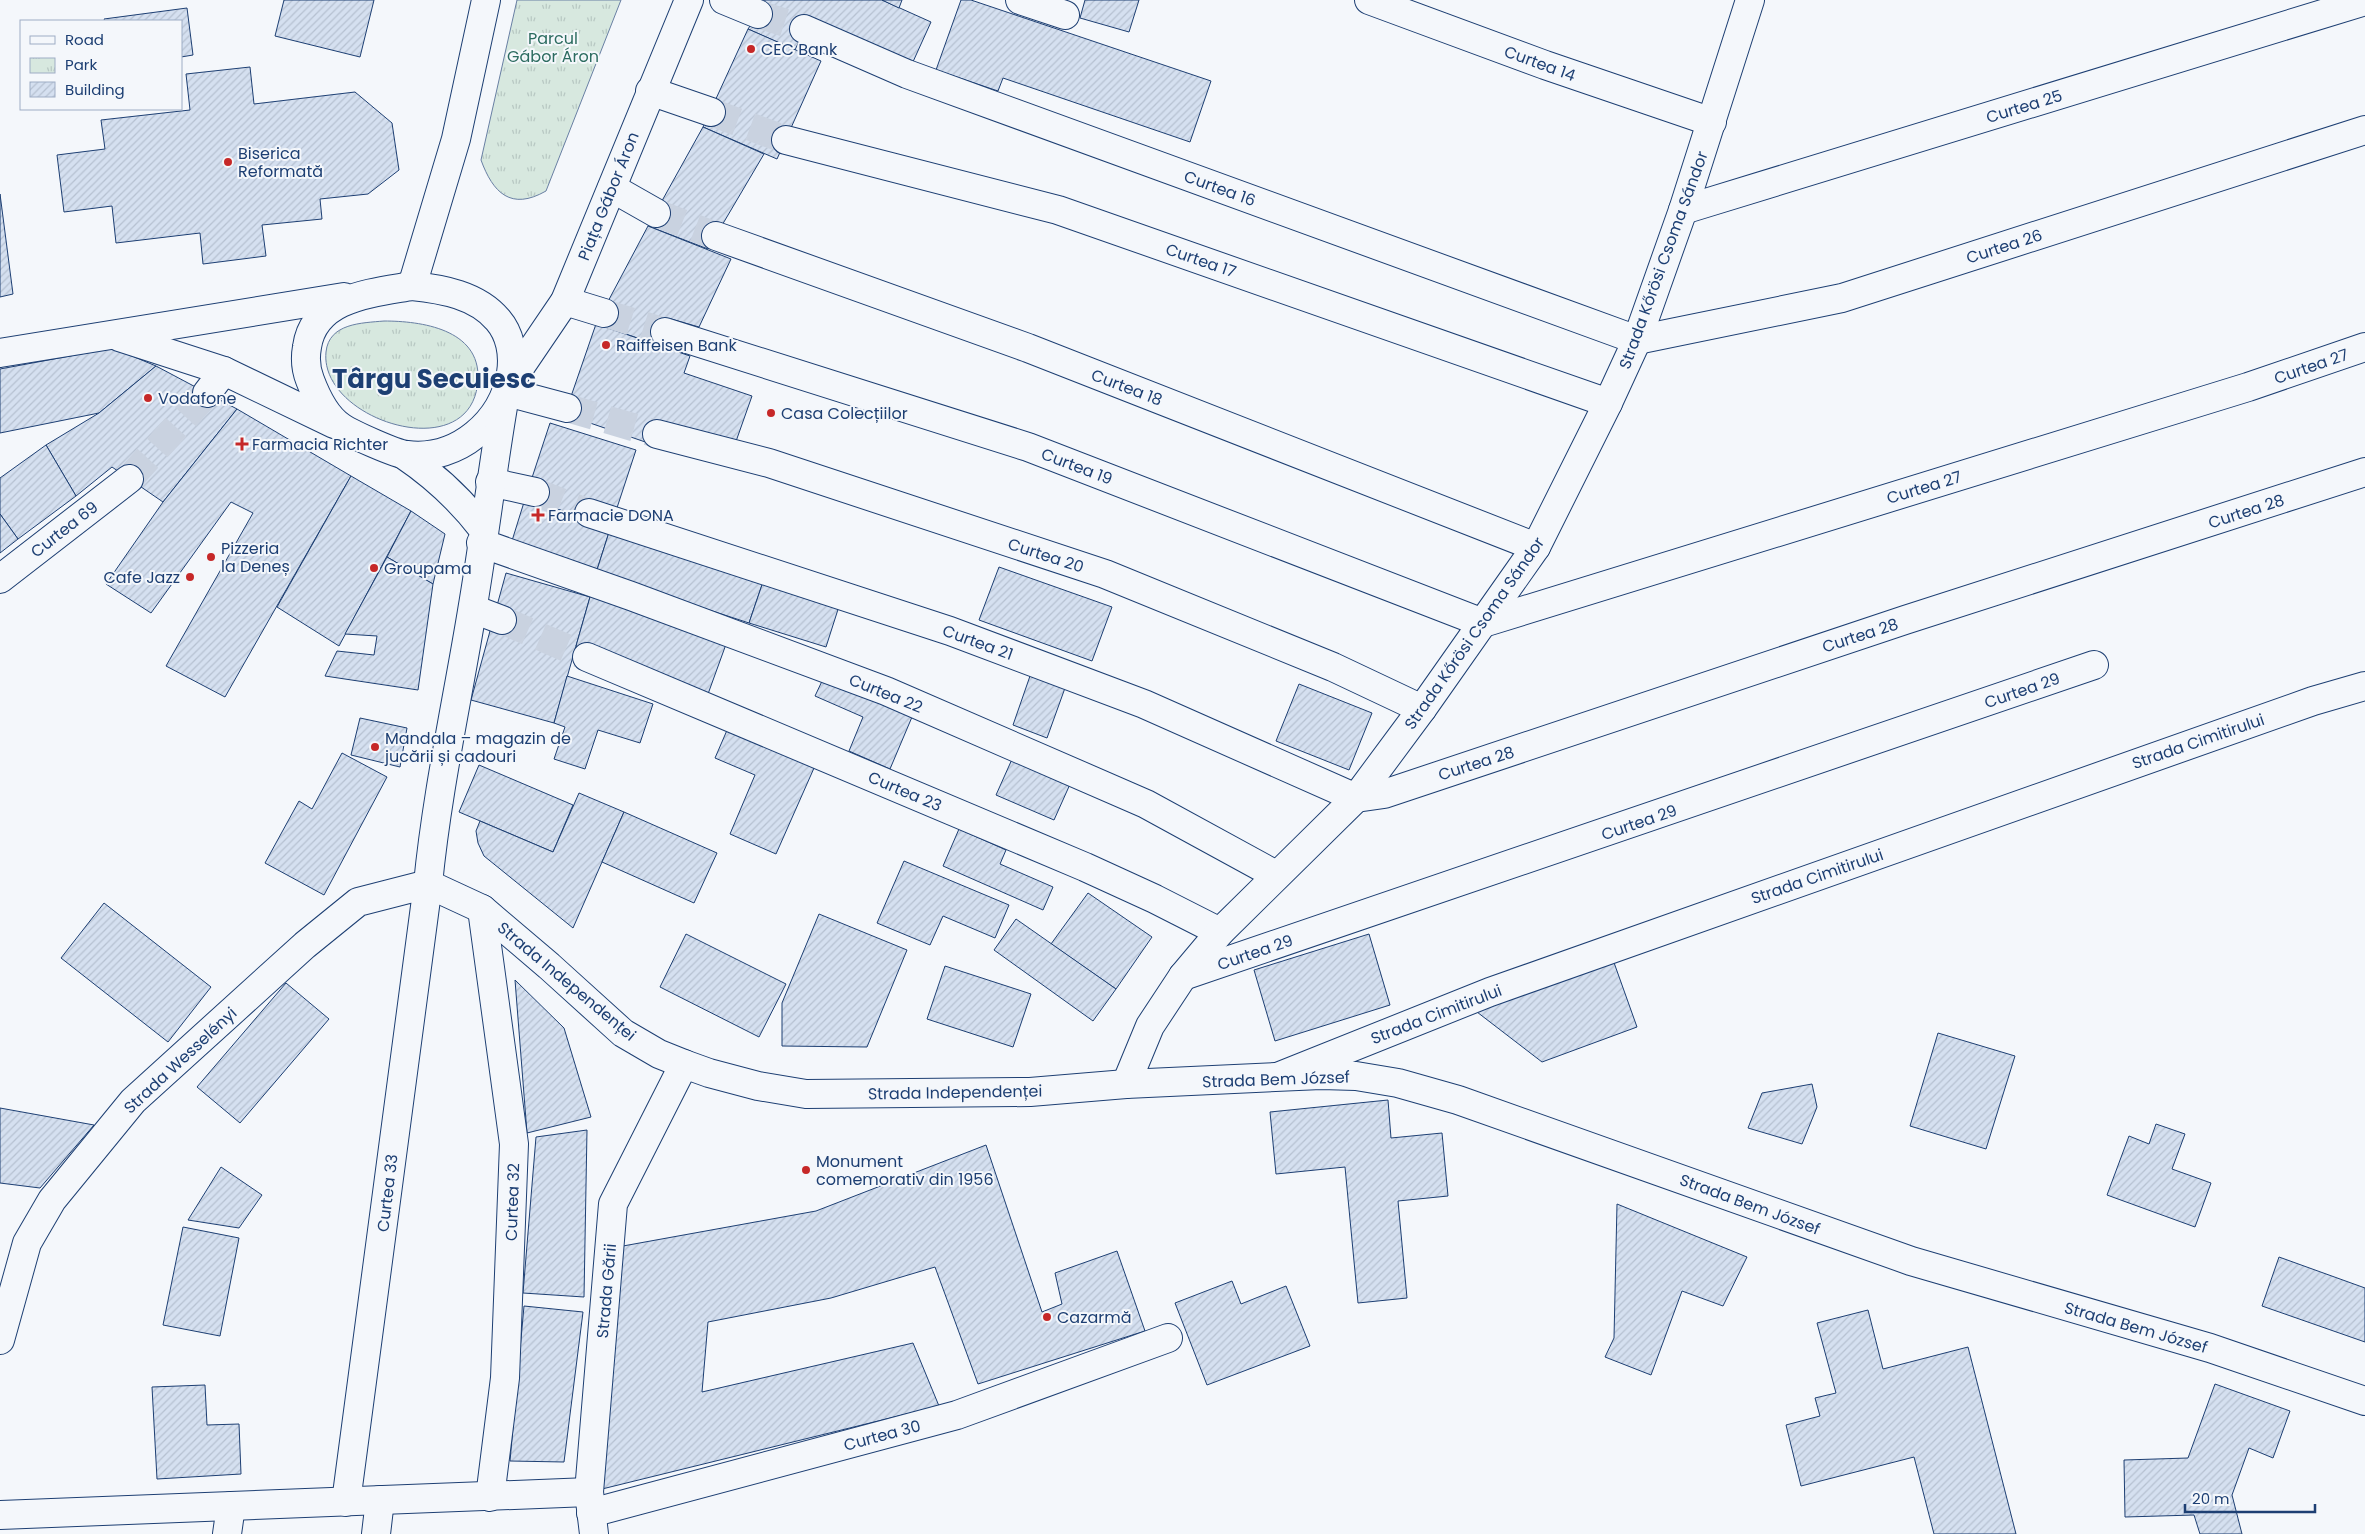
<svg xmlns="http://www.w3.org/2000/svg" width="2365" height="1534" font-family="Poppins,sans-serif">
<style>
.park{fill:url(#park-tufts);stroke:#687fa3}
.building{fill:url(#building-hatch);stroke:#1d3f73}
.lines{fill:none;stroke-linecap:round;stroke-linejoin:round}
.minor-tunnel{stroke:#c9d2e0;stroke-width:28;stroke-dasharray:28 14;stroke-linecap:butt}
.minor-casing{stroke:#1d3f73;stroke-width:30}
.major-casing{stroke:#1d3f73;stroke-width:30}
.minor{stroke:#f4f7fb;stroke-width:28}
.major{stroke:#f4f7fb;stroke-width:28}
.poi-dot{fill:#c62828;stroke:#f4f7fb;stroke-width:2}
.labels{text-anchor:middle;stroke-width:4;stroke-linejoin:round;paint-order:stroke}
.park-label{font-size:16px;fill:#2c6c60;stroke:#f4f7fb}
.poi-label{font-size:16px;fill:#1d3f73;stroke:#f4f7fb;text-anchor:start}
.street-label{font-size:16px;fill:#1d3f73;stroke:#f4f7fb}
.town-label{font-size:26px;font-weight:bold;fill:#1d3f73;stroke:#f4f7fb}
</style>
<defs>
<pattern id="park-tufts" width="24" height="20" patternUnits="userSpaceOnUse" patternTransform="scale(1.25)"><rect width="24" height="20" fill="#d7e8df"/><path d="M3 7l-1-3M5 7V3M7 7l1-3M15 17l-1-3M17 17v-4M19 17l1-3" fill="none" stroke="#b8c8c3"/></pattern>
<pattern id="building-hatch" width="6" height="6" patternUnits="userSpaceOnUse" patternTransform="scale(1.25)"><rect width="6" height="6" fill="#d5e0f0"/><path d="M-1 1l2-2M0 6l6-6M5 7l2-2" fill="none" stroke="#b6c1d1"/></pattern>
</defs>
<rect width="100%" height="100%" fill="#f4f7fb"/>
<g class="park">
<path d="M517,0H621L546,191C511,211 493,193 481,160Z"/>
<path d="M384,321C421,321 480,329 478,379C474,469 319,421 326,352C329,323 362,323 384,321Z"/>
</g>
<g class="building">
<path d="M284,0H374L360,57L275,36Z"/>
<path d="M765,0H882L931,22L912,64L810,17L795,50L748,29L758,14Z"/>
<path d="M882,0H902L899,8Z"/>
<path d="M961,0H971L1211,81L1190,142L1003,78L998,91L936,70Z"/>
<path d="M1085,0H1139L1129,32L1080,18Z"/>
<path d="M187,8L193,55L181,57V21H105L104,19Z"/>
<path d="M748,29L821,61L777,159L703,127Z"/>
<path d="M250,67L254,104L355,92L392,123L399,170L368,194L320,199L322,219L262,225L266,256L203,264L200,233L116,243L112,206L64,212L57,155L105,149L101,120L190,110L186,74Z"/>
<path d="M703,127L764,154L708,249L648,226Z"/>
<path d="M0,194L13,294L0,297Z"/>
<path d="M648,226L731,259L699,327L671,319L658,345L596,324Z"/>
<path d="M596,324L690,356L684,373L752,396L734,447L654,445L561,413L567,408Z"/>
<path d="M113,348L156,366L99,413L0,433V369Z"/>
<path d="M156,366L237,409L163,502L112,467L76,496L46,445L99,413Z"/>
<path d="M237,409L351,476L225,697L166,666L253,513L231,502L151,613L106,584L163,502Z"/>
<path d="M550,423L636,450L611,526L525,499Z"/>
<path d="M46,445L76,496L18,539L0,514V478Z"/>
<path d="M351,476L411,511L339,646L277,607Z"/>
<path d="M525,499L611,526L596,573L511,544Z"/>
<path d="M411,511L445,534L433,584L387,557Z"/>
<path d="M0,514L18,539L0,553Z"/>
<path d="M611,526L765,576L749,623L596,573Z"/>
<path d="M387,557L433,584L418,690L325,676L337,651L374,655L377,636L345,634Z"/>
<path d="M999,567L1112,607L1092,661L979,620Z"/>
<path d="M506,573L590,597L554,723L471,700Z"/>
<path d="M765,576L841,600L826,647L749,623Z"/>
<path d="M597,588L729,636L708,694L576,646L590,597Z"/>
<path d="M567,676L653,704L640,743L598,730L585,769L554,759L565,727L554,723Z"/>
<path d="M1030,676L1065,688L1047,738L1013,725Z"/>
<path d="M823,679L912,717L890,769L849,751L863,717L815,696Z"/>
<path d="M1299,684L1372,713L1349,770L1276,741Z"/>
<path d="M360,718L407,728L400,767L351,755Z"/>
<path d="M731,721L818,759L776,854L730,834L755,775L715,758Z"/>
<path d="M342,753L387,777L324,895L265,863L299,801L312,809Z"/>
<path d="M1013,757L1071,782L1054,820L996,795Z"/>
<path d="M479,765L573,805L553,852L459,812Z"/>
<path d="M579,793L624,812L573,928L484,856L478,843L476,831L480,821L553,852Z"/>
<path d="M624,812L717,853L694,903L602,862Z"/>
<path d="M959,829L1006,850L1000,864L1053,887L1043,910L943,866Z"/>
<path d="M904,861L1009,905L995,938L943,916L930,945L877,923Z"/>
<path d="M1088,893L1152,937L1116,989L1051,944Z"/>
<path d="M104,903L211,987L168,1042L61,958Z"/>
<path d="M819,914L907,950L867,1047L782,1046V1003Z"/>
<path d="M1016,919L1116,989L1093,1021L994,950Z"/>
<path d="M686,934L786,984L759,1037L660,987Z"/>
<path d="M1369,934L1390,1005L1275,1041L1254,970Z"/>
<path d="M1612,957L1637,1027L1542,1062L1477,1012Z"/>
<path d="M945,966L1031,994L1013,1047L927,1019Z"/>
<path d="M515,980L564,1028L591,1117L527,1133Z"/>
<path d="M286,983L329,1019L240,1123L197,1087Z"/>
<path d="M1938,1033L2015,1056L1986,1149L1910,1126Z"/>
<path d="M1812,1084L1817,1107L1802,1144L1748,1128L1762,1093Z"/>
<path d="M1388,1100L1391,1138L1442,1133L1448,1196L1398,1201L1407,1298L1358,1303L1345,1167L1276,1174L1270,1112Z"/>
<path d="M0,1108L94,1125L40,1188L0,1183Z"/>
<path d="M2156,1124L2185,1134L2172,1169L2211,1183L2195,1227L2107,1195L2129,1136L2149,1144Z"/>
<path d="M587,1130L584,1297L523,1293L536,1137Z"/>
<path d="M986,1145L1042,1312L1062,1304L1055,1273L1117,1251L1145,1331L978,1384L935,1267L831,1298L708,1322L702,1392L913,1343L939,1406L602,1489L623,1246L816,1211Z"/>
<path d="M221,1167L262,1195L239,1228L188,1220Z"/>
<path d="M1617,1204L1747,1257L1723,1306L1682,1291L1651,1375L1605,1357L1614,1338Z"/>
<path d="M183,1227L239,1238L220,1336L163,1325Z"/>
<path d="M2279,1257L2365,1288V1342L2262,1306Z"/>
<path d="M1232,1281L1241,1304L1286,1286L1310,1346L1207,1385L1175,1303Z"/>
<path d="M524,1306L583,1312L564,1462L510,1461Z"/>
<path d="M1868,1310L1883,1369L1968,1347L2016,1534H1934L1914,1457L1801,1486L1786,1425L1820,1416L1815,1398L1836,1393L1817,1323Z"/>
<path d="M2215,1384L2290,1411L2273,1458L2249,1448L2232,1495L2242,1534H2200L2194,1515L2125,1517L2124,1460L2188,1458Z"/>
<path d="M205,1385L207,1425L239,1424L241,1474L157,1479L152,1387Z"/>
</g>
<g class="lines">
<g class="minor-tunnel">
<path d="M758,14L804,29"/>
<path d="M711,112L786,140"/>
<path d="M656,213L716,236"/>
<path d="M604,313L665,332"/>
<path d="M567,408L657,434"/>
<path d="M129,479L207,393"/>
<path d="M535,492L589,513"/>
<path d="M502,620L587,657"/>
</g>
<defs>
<g id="minor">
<path d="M724,0L758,14"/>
<path d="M1020,0L1065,15"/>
<path d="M1369,0L1545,65L1712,122"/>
<path d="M804,29L907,74L1637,340L1842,298L2365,130"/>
<path d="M650,91L711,112"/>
<path d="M786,140L1058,210L1608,403"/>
<path d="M612,188L656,213"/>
<path d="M1683,210L2365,1"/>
<path d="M716,236L1028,348L1536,547"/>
<path d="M412,286L456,139L486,0"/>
<path d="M565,301L604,313"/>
<path d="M665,332L1028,447L1483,623L2248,387L2365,347"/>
<path d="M510,382L565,301L689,0"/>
<path d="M507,392L567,408"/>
<path d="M207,393L224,371"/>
<path d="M657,434L769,463L1105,574L1333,667L1422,709"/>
<path d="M490,482L535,492"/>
<path d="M589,513L950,631L1144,704L1356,798L1384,794L1905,620L2365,472"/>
<path d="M481,543L631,596L886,691L1146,804L1276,875"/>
<path d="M0,579L129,479"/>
<path d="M473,609L502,620"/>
<path d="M587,657L1085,867L1155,899L1220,932"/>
<path d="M482,909L514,1144L505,1378L490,1497"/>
<path d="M1183,976L2094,665"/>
<path d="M1280,1076L1490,992L2313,701L2365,686"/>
<path d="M1126,1084L1150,1026L1183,976L1220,932L1356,798L1422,709L1536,547L1608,403L1637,340L1683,210L1750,0"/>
<path d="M0,1340L27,1243L52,1200L133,1101L305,945L358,902L428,884L346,1502"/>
<path d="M591,1513L957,1415L1168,1338"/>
<path d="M0,1515L589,1492"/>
<path d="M227,1534L231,1506"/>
<path d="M376,1534L380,1500"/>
</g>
<g id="major">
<path d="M412,286C442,289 477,295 498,320C510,334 514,354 511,373C503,422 458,461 407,455C396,454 351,434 341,427C326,417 316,396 310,380C306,370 305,358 307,347C314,297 372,293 412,286Z"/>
<path d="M119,337L224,371L334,424"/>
<path d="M0,353L344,297"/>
<path d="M504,401C492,471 484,541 472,611C457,702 437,792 428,884L482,909L549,966L623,1033L659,1054L684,1064L709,1073L758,1086L806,1094L1030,1092L1126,1084L1321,1075L1356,1076L1398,1083L1458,1100L1911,1261L2210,1348L2365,1401"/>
<path d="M404,455C435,476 460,499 483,529"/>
<path d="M594,1534L589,1492L613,1204L684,1064"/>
</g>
</defs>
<use href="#minor" class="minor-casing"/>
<use href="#major" class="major-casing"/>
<use href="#minor" class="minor"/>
<use href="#major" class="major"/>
</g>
<g class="poi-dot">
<circle cx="751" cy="49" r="5"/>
<circle cx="228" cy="162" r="5"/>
<circle cx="606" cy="345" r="5"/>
<circle cx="148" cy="398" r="5"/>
<circle cx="771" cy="413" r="5"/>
<path d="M239.5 436.5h5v5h5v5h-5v5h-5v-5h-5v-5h5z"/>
<path d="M535.5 507.5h5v5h5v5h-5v5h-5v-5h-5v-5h5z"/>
<circle cx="211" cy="557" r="5"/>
<circle cx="374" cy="568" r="5"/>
<circle cx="190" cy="577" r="5"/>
<circle cx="375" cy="747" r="5"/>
<circle cx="806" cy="1170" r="5"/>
<circle cx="1047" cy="1317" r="5"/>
</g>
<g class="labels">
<g class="park-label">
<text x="553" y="44">Parcul<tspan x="553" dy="18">Gábor Áron</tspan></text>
</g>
<g class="poi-label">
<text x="761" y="55">CEC Bank</text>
<text x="238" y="159">Biserica<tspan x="238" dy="18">Reformată</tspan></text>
<text x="616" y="351">Raiffeisen Bank</text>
<text x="158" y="404">Vodafone</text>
<text x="781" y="419">Casa Colecțiilor</text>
<text x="252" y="450">Farmacia Richter</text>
<text x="548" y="521">Farmacie DONA</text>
<text x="221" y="554">Pizzeria<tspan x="221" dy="18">la Deneș</tspan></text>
<text x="384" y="574">Groupama</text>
<text x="180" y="583" text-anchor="end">Cafe Jazz</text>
<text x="385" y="744">Mandala – magazin de<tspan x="385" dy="18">jucării și cadouri</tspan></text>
<text x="816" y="1167">Monument<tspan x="816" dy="18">comemorativ din 1956</tspan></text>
<text x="1057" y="1323">Cazarmă</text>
</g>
<g class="street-label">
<text transform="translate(1540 63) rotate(20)" y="6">Curtea 14</text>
<text transform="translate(2024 106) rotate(-17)" y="6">Curtea 25</text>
<text transform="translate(1220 188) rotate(20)" y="6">Curtea 16</text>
<text transform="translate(608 196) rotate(-68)" y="6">Piața Gábor Áron</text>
<text transform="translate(2004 246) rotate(-18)" y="6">Curtea 26</text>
<text transform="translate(1201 260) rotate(19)" y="6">Curtea 17</text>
<text transform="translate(1663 260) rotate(-70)" y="6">Strada Kőrösi Csoma Sándor</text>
<text transform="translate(2311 366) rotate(-19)" y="6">Curtea 27</text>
<text transform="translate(1127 387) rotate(21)" y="6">Curtea 18</text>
<text transform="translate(1077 466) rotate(21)" y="6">Curtea 19</text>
<text transform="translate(1924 487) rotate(-17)" y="6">Curtea 27</text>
<text transform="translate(2246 511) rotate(-18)" y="6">Curtea 28</text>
<text transform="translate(64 529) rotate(-38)" y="6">Curtea 69</text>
<text transform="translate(1046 555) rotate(18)" y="6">Curtea 20</text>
<text transform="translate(1474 633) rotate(-55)" y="6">Strada Kőrösi Csoma Sándor</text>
<text transform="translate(1860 635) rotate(-18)" y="6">Curtea 28</text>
<text transform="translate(978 642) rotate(20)" y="6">Curtea 21</text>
<text transform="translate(2022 690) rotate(-19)" y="6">Curtea 29</text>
<text transform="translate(886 693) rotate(22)" y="6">Curtea 22</text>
<text transform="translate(2198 741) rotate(-19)" y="6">Strada Cimitirului</text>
<text transform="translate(1476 763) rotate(-18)" y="6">Curtea 28</text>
<text transform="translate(905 791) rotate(23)" y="6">Curtea 23</text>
<text transform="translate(1639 822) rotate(-19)" y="6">Curtea 29</text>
<text transform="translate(1817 876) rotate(-19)" y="6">Strada Cimitirului</text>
<text transform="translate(1255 952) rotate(-19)" y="6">Curtea 29</text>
<text transform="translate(567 981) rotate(40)" y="6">Strada Independenței</text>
<text transform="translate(1436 1014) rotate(-21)" y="6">Strada Cimitirului</text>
<text transform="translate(180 1060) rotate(-43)" y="6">Strada Wesselényi</text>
<text transform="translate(1276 1079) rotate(-2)" y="6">Strada Bem József</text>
<text transform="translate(955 1092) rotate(-1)" y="6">Strada Independenței</text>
<text transform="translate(387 1193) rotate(-83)" y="6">Curtea 33</text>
<text transform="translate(512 1202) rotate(-88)" y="6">Curtea 32</text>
<text transform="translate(1750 1204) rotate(20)" y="6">Strada Bem József</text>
<text transform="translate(606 1291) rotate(-85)" y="6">Strada Gării</text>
<text transform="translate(2136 1327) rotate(16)" y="6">Strada Bem József</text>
<text transform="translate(882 1435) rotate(-15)" y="6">Curtea 30</text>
</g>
<g class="town-label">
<text x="434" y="388">Târgu Secuiesc</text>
</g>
</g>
<rect x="20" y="20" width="162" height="90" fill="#f4f7fb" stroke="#9eadc5"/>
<rect x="30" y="36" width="25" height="8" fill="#f4f7fb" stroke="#9eadc5"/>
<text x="65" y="45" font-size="15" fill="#1d3f73">Road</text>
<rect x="30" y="58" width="25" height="15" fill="url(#park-tufts)" stroke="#9eadc5"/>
<text x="65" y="70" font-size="15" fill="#1d3f73">Park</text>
<rect x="30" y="82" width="25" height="15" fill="url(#building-hatch)" stroke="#9eadc5"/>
<text x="65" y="95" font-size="15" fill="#1d3f73">Building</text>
<path d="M2185 1504v8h130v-8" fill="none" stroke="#1d3f73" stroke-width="2.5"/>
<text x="2192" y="1504" font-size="15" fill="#1d3f73" stroke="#f4f7fb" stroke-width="4" paint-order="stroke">20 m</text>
</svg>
